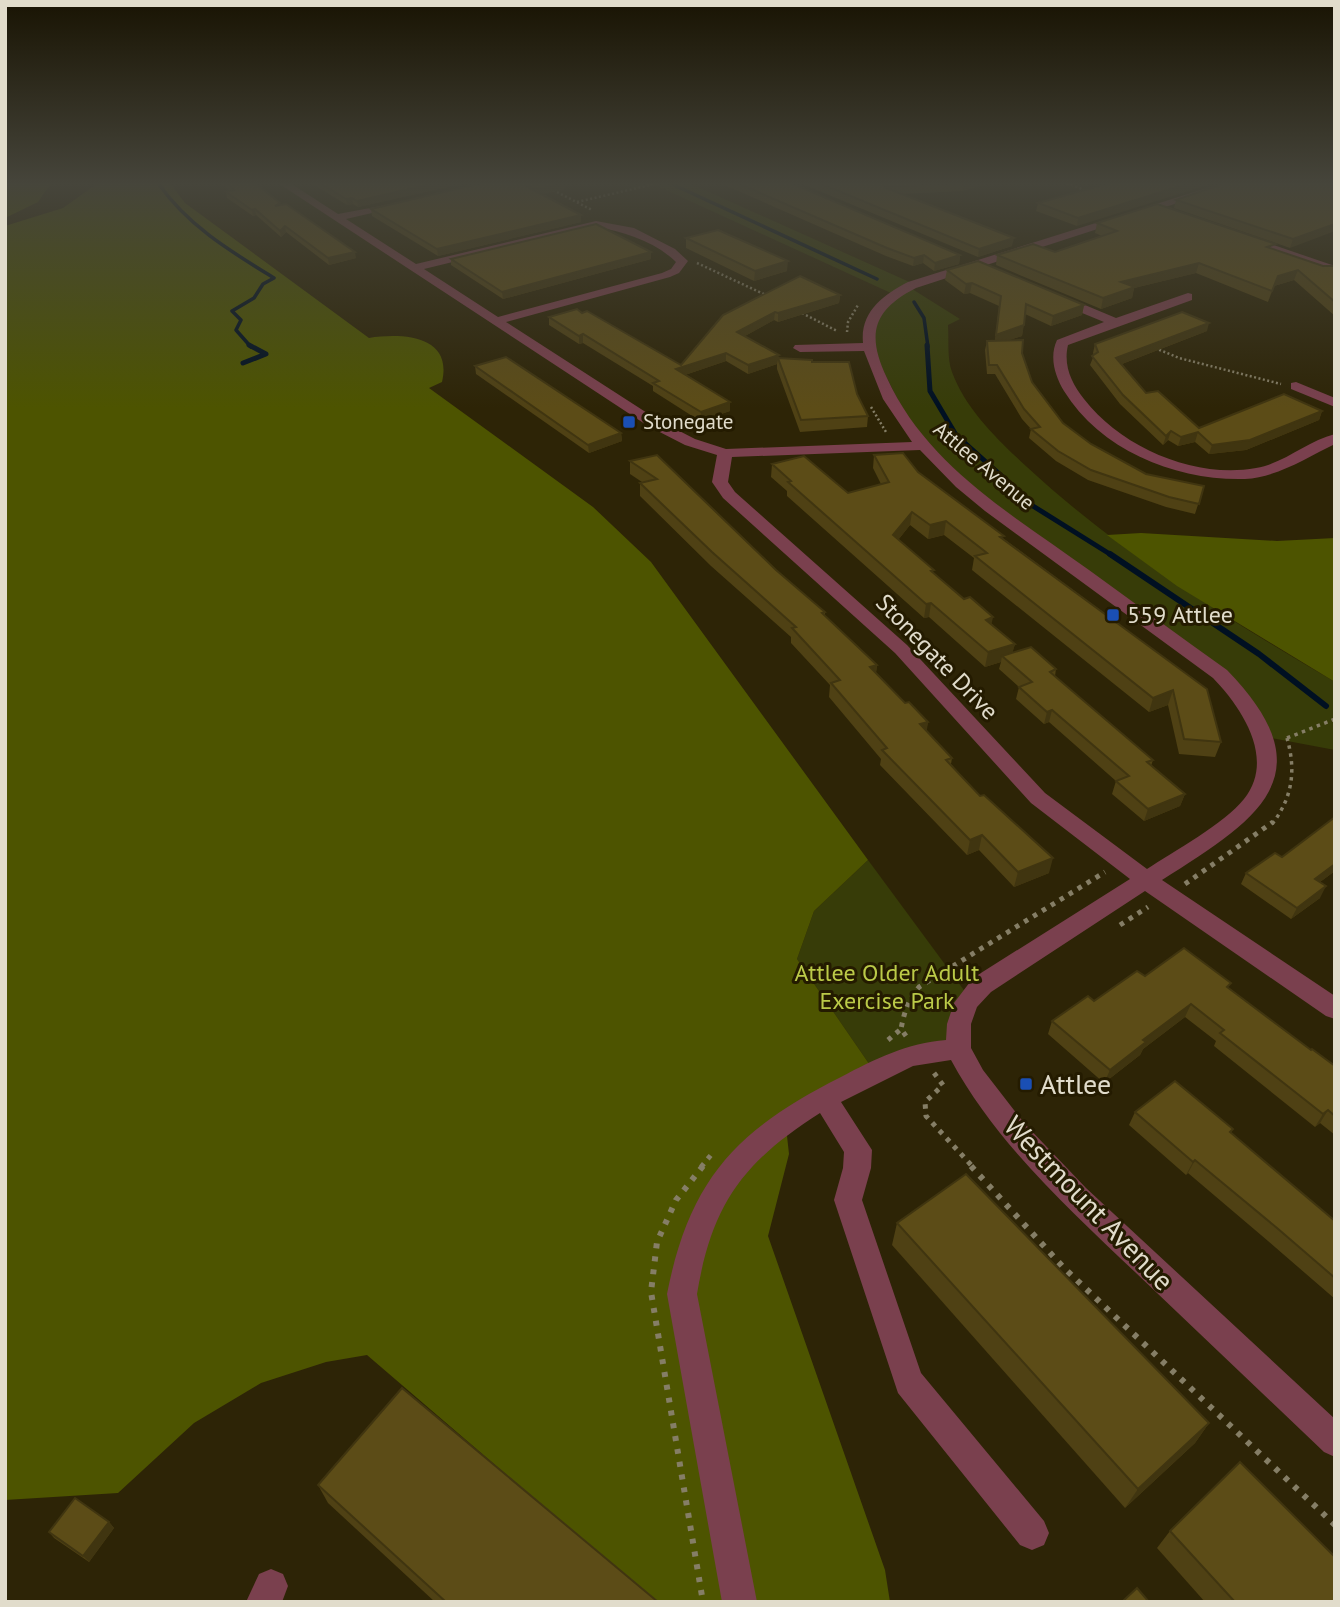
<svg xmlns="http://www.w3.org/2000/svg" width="1340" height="1607" font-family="'PT Sans',sans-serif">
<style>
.green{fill:#373c08}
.forest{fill:#4d5400}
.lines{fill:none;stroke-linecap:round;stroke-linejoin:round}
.stream-far2{stroke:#001022;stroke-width:3.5}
.stream-far1{stroke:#001022;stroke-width:5}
.stream{stroke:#001022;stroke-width:6}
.path-far3{stroke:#857e66;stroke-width:2.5;stroke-dasharray:2 2.5;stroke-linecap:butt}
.path-far2{stroke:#857e66;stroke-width:3.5;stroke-dasharray:3.5 4.5;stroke-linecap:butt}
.path-far1{stroke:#857e66;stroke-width:5;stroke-dasharray:4.5 6;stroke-linecap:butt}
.path{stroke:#857e66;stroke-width:6;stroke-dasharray:5 8;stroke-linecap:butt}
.minor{fill:#7a404e;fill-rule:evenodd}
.wall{fill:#4f4114}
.shaded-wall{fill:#403510}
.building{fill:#5c4c17;stroke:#403510;stroke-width:2}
.transit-dot{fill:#1a4fb4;stroke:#241b00;stroke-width:2.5}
.labels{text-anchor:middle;stroke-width:6;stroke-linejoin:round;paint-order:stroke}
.far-poi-label{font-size:21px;fill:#e1dccb;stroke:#241b00;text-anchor:start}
.far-street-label{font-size:21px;fill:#e1dccb;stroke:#241b00}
.poi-label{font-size:24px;fill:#e1dccb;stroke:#241b00;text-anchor:start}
.street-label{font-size:24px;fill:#e1dccb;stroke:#241b00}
.park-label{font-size:24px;fill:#bbca48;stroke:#241b00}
.near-poi-label{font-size:28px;fill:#e1dccb;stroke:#241b00;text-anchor:start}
.near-street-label{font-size:28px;fill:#e1dccb;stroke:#241b00}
</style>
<rect width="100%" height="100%" fill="#2d2406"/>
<g class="green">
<path d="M626,183H689L914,284L909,287L960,319L948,325C949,339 947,359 952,372C966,410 998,440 1027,467C1120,553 1226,618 1335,682V750L1261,736L1240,697L921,446L866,336L893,294L653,184L633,189Z"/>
<path d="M868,860L969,997L956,1048L874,1071L797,959L814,911Z"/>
</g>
<g class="forest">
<path d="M5,183H51L38,202L5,218Z"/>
<path d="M98,183H170L185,203L369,338C402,333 453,335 442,382L429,388L593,507L651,562L868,860L814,911L797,959L874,1071L785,1118L789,1154L768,1236L885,1570L890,1602H655L367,1355L326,1362L261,1383L194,1423L118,1493L5,1500V226L63,208Z"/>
<path d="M1141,533L1277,541L1335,538V682L1177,586L1107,535Z"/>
</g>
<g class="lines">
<g class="stream-far2">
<path d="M158,183C188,226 230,251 274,278L263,284L254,298L232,311L241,320L236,330L251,347"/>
<path d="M674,185L877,279"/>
<path d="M914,302L924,318L928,347"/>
</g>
<g class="stream-far1">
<path d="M927,345L930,391L956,435L1026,498L1025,501L1113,556"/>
<path d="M243,363L266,354L249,345"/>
</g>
<path class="stream" d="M1110,554L1259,654L1326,706"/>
<g class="path-far3">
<path d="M1067,183L1089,192"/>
<path d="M553,190L592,210"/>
<path d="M577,202L659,183"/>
<path d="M697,263L768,296"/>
<path d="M798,311L837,331"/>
<path d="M847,332L848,322L858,305"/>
<path d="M1155,348L1179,358L1281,384"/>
<path d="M871,407L886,432"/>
</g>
<g class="path-far2">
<path d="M1287,738L1335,719"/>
<path d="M1272,824C1293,797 1296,770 1287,738"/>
</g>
<g class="path-far1">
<path d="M1185,884L1273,822"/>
<path d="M1120,925L1148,907"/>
<path d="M906,1036L901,1029C904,1013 908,1000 919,987L1105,872"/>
<path d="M888,1040L901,1029"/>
<path d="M934,1073L943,1085L925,1102L926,1116L973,1167"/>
<path d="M701,1167L711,1155"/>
</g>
<g class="path">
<path d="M703,1166L676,1200L657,1242L651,1292L703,1602"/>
<path d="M971,1166L1063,1267L1335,1525"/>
</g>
<g class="minor">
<path d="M278,183H290L338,214L402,202V206L346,219L416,264L596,221L634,228L675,249L688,261L679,273L670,277L506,322L658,420L695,439L726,449L912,442L883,399L864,351L800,352L793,348L795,345L863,343C860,312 883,295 908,282L1223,183H1239L916,288C873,310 866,334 887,378C927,466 1013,515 1089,570C1135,603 1180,637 1227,670C1330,776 1256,820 1162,880L1335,996V1019L1326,1016L1145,891L991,992L977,1007L971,1024V1048L983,1070L1024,1123L1086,1188L1335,1419V1457L1324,1452C1261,1392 1198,1332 1135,1272C1068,1208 996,1143 951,1060L913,1066L841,1102L872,1150L871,1168L862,1200L921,1373L1044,1521L1049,1533L1044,1545L1032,1550L1020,1545L898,1393L834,1200L843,1168L844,1152L820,1113C743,1162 712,1204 697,1294L757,1602H722L667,1294C690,1177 738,1129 841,1077C875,1059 907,1043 946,1040L947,1024L954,1003L973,978L1130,879L1031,803L895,653L723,498L712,482L717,455L685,445L648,426ZM596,227C625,232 654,241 676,262L671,269L662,273L498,317L424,269ZM920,450L956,487L985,511L1213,678C1242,708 1276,759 1244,799C1225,823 1173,852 1147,869L1045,793L907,645L735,492L728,482L732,457Z"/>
<path d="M1247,236L1335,266V273L1243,241L1241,239Z"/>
<path d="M1188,293L1192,294V300L1068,345C1063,366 1072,384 1084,399C1122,448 1195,479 1256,468C1285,463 1307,441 1335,434V444C1306,458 1278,477 1245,479C1177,481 1101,451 1064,391C1055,376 1049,357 1057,340L1104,322L1053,301V295H1061L1116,318Z"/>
<path d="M1296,382L1335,398V407L1291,389V383Z"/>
<path d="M271,1569L283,1574L288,1586L282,1602H246L259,1574Z"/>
</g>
</g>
<g class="wall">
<path d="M221,183H255L281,205L356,258L329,265L286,232L281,237L256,215L253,216L227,198L226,192L230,191Z"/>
<path d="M311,183H465L358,207L353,204L347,205Z"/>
<path d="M482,183L565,189L541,194L581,222L438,256L372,216L371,209Z"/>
<path d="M720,183H791L960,255L959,264L934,271L923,263L913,266L886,256Z"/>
<path d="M800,183H987L963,191L901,194L1012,246L978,257Z"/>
<path d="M1110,183L1077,226L1036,211L1038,203Z"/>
<path d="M1335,183L1290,248L1174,208L1176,200Z"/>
<path d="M1097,223L1274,250L1323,266H1335V316L1294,280L1274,286L1268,302L1196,273L1134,288L1132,298L1101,309L996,265L997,255L1055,252L1102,236L1095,233Z"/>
<path d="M686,238L787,271L754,281L686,248Z"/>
<path d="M651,252V259L503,299L451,265V259Z"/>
<path d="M947,270L1084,305L1082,315L1051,326L1025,314L1022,336L1009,340L1022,353L1032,382L1063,423L1091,444L1146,474L1204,486L1195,514L1166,507L1088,480L1056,461L1029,438L1031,429L1022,419L995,374H987L985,350L987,341H995L999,306L970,293L964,294L945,280Z"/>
<path d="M840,295L839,303L778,322L774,320L745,336L779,358L812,362L857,394L868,416L867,427L800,432L777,369V364L748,374L726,361L685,375L730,411L700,421L653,391V386L583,343L579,344L549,325V317L681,365L723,315Z"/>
<path d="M1207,331L1122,364L1146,393L1199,428L1322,411L1319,420L1246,450L1209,454L1195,442L1178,446L1168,440L1163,445L1120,404L1090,365L1094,355L1093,353L1095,344Z"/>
<path d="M475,366L621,433L622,441L589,453L476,374Z"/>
<path d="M657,455L776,570L825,612V616L877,665L876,673L905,703L928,722L926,731L952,758L951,764L1049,873L1014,887L979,850L967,855L880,765L881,759L829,697L830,685L791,643V637L711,566L640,496V483L642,482L630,474V461Z"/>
<path d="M874,455L918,472L1004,539L1207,689L1221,742L1215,757L1179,754L1168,705L1149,712L972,570L974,558L944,535L928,539L910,525L898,540L934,574L1015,644L1012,653L1056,669L1055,676L1153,760L1151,766L1185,794L1180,806L1144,821L1112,794L1116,781L1049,722L1044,724L1016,699L1019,687L999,669L1001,662L985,667L929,617L924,618L787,496V491L771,477L772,464L848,493L881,484L873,468Z"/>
<path d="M1282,857L1335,871L1320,882V898L1291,919L1241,884L1246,873Z"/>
<path d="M1145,976L1229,988L1311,1050L1335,1066V1135L1320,1123L1315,1127L1214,1046L1216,1041L1185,1017L1143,1049L1140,1055L1104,1083L1048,1034L1052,1021Z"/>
<path d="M1135,1112L1233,1129L1231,1133L1335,1221V1299L1268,1241L1188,1173L1186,1175L1129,1125Z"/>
<path d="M897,1223L1209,1423L1195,1443L1125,1508L892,1245Z"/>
<path d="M318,1485L658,1602H435L328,1503Z"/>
<path d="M109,1522L114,1528L89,1562L54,1538L49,1532Z"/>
<path d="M1170,1531L1335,1602H1205L1157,1548Z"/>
</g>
<g class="shaded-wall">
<path d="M436,183H465L358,207L357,201Z"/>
<path d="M563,183H567L565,189L540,195L539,189Z"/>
<path d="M964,183H987L963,191Z"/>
<path d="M1190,183H1214L1077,226L1078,218Z"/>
<path d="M352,198L353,204L347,205L346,199Z"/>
<path d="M255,209L256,215L253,216L252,210Z"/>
<path d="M581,215V222L438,256L437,249Z"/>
<path d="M1335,224V231L1290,248L1293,239Z"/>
<path d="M285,226L286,232L281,237L280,231Z"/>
<path d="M1014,238L1012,246L978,257L979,249Z"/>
<path d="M355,252L356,258L329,265L328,258Z"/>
<path d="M651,252V259L503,299L502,292Z"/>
<path d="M924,255L923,263L913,266L914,258Z"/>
<path d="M960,255L959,264L934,271L935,263Z"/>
<path d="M788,261L787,271L754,281L755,271Z"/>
<path d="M1199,263L1196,273L1134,288L1132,298L1101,309L1103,298L1121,282Z"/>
<path d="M1298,270L1294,280L1274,286L1268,302L1278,276Z"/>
<path d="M972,283L970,293L964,294L966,284Z"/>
<path d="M840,295L839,303L778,322V313Z"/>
<path d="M1084,305L1082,315L1051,326L1053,316Z"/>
<path d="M775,312L774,320L736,341L737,332Z"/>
<path d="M1209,323L1207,331L1114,367L1116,358Z"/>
<path d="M1024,325L1022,336L994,345L996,335Z"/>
<path d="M583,334V343L579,344V336Z"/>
<path d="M726,353V361L676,378V369Z"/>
<path d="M779,355L777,364L748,374V365Z"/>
<path d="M730,402V411L700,421L701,412Z"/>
<path d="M1322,411L1319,420L1246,450L1209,454L1212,445Z"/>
<path d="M1171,431L1168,440L1163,445L1166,436Z"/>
<path d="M1198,432L1195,442L1178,446L1181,437Z"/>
<path d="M621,433L622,441L589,453L588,445Z"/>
<path d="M912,512L910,525L891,549L893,535Z"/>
<path d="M946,521L944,535L928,539L930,525Z"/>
<path d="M931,603L929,617L924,618L926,604Z"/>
<path d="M993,617L990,632L986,620Z"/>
<path d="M1015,644L1011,658L1002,656L1001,662L985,667L988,652Z"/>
<path d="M877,665L875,680L870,667Z"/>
<path d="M1173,690L1168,705L1149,712L1153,698Z"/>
<path d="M1052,710L1049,722L1044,724L1047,712Z"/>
<path d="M928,722L926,737L920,724Z"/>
<path d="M1185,794L1180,806L1144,821L1148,809Z"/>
<path d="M982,835L979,850L967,855L970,840Z"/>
<path d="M1053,858L1049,873L1014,887L1018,872Z"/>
<path d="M1335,864V871L1309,890L1315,879Z"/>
<path d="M1326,886L1320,898L1291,919L1297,908Z"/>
<path d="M1191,1004L1185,1017L1143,1049L1140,1055L1104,1083L1110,1070L1143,1040Z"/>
<path d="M1328,1110L1320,1123L1315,1127L1323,1114Z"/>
<path d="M1195,1160L1188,1173L1186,1175L1193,1162Z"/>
<path d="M1209,1423L1195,1443L1125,1508L1138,1489Z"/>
<path d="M109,1522L114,1528L89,1562L83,1556Z"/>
</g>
<g class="building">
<path d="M226,183H255L280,203L275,206L286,204L355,252L328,258L285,226L280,231L255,209L252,210L226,192L234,190Z"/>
<path d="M320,183H436L357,201L352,198L346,199Z"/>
<path d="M482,183H563L539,189L526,186L581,215L437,249L371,209Z"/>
<path d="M737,183H791L960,255L935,263L924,255L914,258L887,248Z"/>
<path d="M819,183H965L884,187L1014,238L979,249Z"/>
<path d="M1110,183H1190L1078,218L1038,203Z"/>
<path d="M1225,183H1335V224L1293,239L1176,200Z"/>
<path d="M1157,204L1276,244L1267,247L1323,266H1335V302L1298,270L1278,276L1272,291L1199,263L1121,282L1135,287L1103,298L997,255L1033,244L1055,252L1117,231L1097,223Z"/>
<path d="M596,224L651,252L502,292L451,259Z"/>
<path d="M718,230L788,261L755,271L686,238Z"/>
<path d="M978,261L1084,305L1053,316L1026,304L1024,325L996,335L1001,296L972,283L966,284L947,270Z"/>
<path d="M800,276L840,295L778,313L775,312L737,332L779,355L748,365L726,353L676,369L730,402L701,412L653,383L659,381L583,334L579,336L549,317L577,309L582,313L587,311L681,365L723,315Z"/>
<path d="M1182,312L1209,323L1116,358L1146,393L1158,391L1199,428L1284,394L1322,411L1250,440L1212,445L1198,432L1181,437L1171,431L1166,436L1123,395L1092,356L1098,352L1095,344Z"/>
<path d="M1023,340L1022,353L1032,382L1063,423L1091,444L1146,474L1204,486L1199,504L1169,497L1091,470L1058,451L1031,429L1040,427L1024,409L997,365H989L987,341Z"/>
<path d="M506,357L621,433L588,445L475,366Z"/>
<path d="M778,358L812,360V362H849L857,394L868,416L801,420Z"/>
<path d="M903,453L918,472L1004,536L1000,537L1207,689L1221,742L1184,739L1173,690L1153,698L975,556L987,553L946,521L930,525L912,512L893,535L934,570L931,571L964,599L970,597L993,617L986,620L1015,644L988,652L931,603L926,604L788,482L791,481L772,464L804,456L848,493L889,482L874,455Z"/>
<path d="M657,455L776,570L825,612L822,613L877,665L870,667L905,703L909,702L928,722L920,724L952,758L946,760L980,796L984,795L1053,858L1018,872L982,835L970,840L882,750L887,748L831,683L840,680L792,628L796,627L712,552L640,483L657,479L630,461Z"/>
<path d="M1031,647L1056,669L1050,672L1153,760L1147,762L1185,794L1148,809L1116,781L1129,776L1052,710L1047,712L1019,687L1032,682L1002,656Z"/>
<path d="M1335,817V864L1315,879L1326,886L1297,908L1246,873L1275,853L1282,857Z"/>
<path d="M1184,948L1231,983L1227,987L1311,1050L1312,1049L1335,1066V1116L1328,1110L1323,1114L1220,1033L1224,1030L1191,1004L1143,1040L1146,1042L1110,1070L1052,1021L1088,996L1094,1001L1137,971L1145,976Z"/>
<path d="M1175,1081L1233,1129L1230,1132L1335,1221V1278L1277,1228L1195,1160L1193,1162L1135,1112Z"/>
<path d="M966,1174L1209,1423L1138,1489L897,1223Z"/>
<path d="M402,1388L658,1602H446L318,1485Z"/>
<path d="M1240,1462L1335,1557V1602H1235L1170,1531Z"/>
<path d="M75,1498L109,1522L83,1556L49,1532Z"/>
<path d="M1137,1588L1149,1602H1122Z"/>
</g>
<linearGradient id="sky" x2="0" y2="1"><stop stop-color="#191403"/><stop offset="0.45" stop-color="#46453b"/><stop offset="1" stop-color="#46453b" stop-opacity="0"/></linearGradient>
<rect width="1340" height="408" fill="url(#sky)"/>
<g class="transit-dot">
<rect x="622" y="415" width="14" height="14" rx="3.5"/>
<rect x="1106" y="608" width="14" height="14" rx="3.5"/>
<rect x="1019" y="1077" width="14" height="14" rx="3.5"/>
</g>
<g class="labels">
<g class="far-poi-label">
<text x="643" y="429">Stonegate</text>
</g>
<g class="far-street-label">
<text transform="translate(984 466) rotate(40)" y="7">Attlee Avenue</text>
</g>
<g class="poi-label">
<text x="1127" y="623">559 Attlee</text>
</g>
<g class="street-label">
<text transform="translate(937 657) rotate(46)" y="8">Stonegate Drive</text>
</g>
<g class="park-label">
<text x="887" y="981">Attlee Older Adult<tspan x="887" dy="28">Exercise Park</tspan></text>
</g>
<g class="near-poi-label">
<text x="1040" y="1094">Attlee</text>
</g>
<g class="near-street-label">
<text transform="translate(1089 1203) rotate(46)" y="10">Westmount Avenue</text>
</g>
</g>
<rect width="1340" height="1607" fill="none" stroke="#e1dccb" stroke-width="14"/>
</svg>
